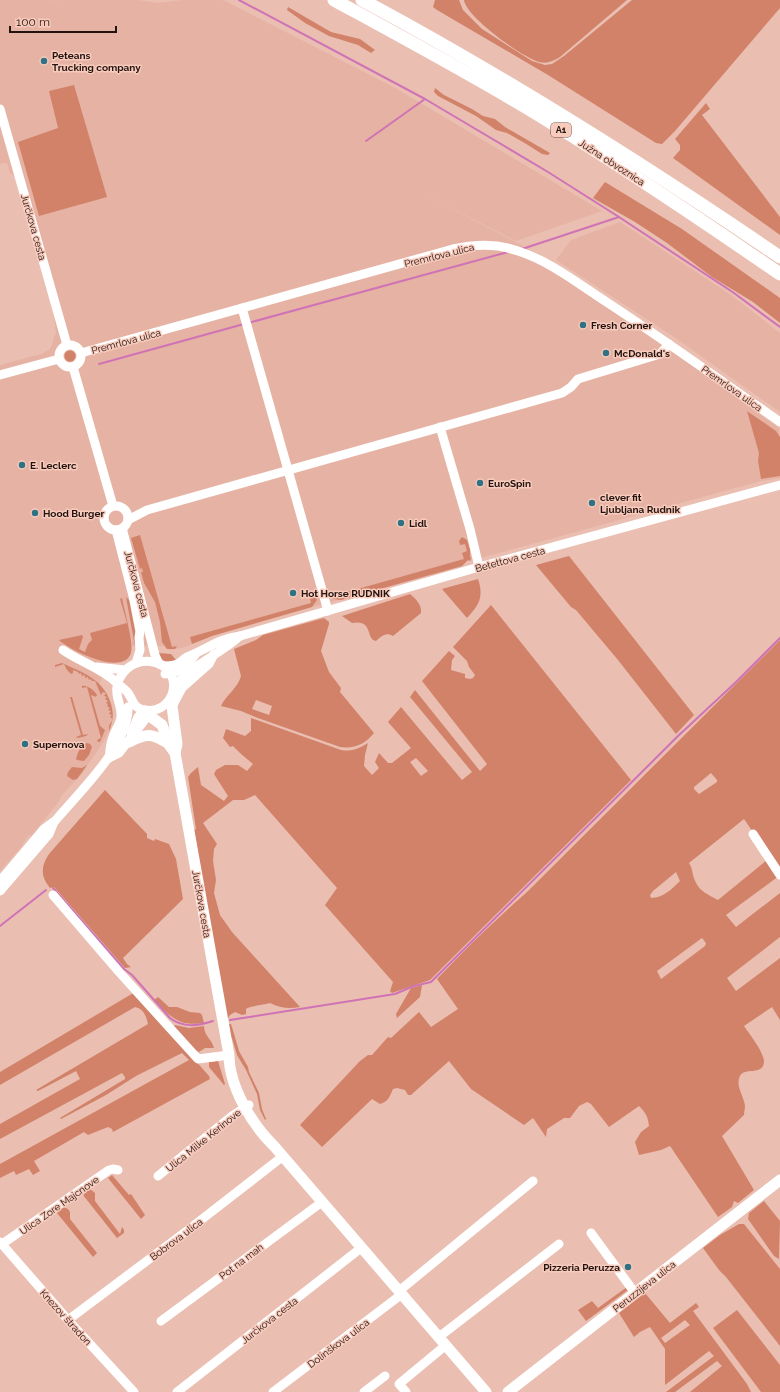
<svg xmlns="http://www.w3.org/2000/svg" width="780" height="1392" font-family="Raleway,sans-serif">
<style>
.built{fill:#e6b2a3}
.green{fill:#d28269;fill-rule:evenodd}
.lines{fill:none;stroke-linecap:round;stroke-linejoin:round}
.stream{stroke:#cf73b6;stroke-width:2}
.minor{stroke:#fff;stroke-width:9}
.major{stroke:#fff;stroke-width:11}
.highway{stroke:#fff;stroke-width:13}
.poi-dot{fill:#2f7284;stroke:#f8cbbd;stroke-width:1.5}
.labels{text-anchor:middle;stroke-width:3;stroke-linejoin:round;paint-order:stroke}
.shield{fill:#f8cbbd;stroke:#634b43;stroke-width:1}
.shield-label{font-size:9px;font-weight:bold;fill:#23140f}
.poi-label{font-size:10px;font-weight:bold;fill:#23140f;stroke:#f8cbbd;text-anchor:start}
.street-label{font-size:10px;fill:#23140f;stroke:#f8cbbd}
</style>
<rect width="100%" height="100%" fill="#eabeb1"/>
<g class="built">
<path d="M0,0H51L71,11L52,0H138L158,3L183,0H222L225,1L397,89L602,211L516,241L420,192L540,255L779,428L780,478L761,481L470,561L468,560L460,567L257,622L212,636L182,648L170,650L163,646H131V653L127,659L119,662L110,663L99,684L107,693L113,714L112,724L104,741L81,775L62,795L57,804L31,836L29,835L23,843V845L0,871V365L41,354L49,350L52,345L54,336L56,334L54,315L15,176L10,173L7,163L0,164Z"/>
<path d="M620,222L731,295L780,333V412L674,337L556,260L571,240Z"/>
</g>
<g class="green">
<path d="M435,0H459L463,10L482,29L532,61L545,65L552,64L564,56L632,0H780V8L675,131L662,144L656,143L548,75L437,10L433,7Z"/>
<path d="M464,0H627L560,57C553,61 547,64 539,62C522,57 466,17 464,0Z"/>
<path d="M288,7L331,32L360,39L375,50L371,53L358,45L329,36L305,23L287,10Z"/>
<path d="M74,85L107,197L39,216L18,142L58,128L49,91Z"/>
<path d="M435,88L444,95L472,109L483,116L495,119L505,127L550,153L548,155L542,154L528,145L507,133L496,130L476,116L438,96L434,92Z"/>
<path d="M706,103L710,109L702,115L780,217V235L673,158L680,150V145L675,139Z"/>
<path d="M605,182L682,229L780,298V323L753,302L712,277L667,243L635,222L593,198Z"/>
<circle cx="70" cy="356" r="5.5"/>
<path d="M747,411L776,431L780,437V476L761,479L758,461L759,453Z"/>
<path d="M140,535L172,647L177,646L175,649H167L162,642L160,622L155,602L144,583L141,572H143L142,568L140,569L131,538Z"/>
<path d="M462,537L467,540L470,550V557L471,558L470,561L468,560L462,566L341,600L334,599L330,594V591H334L335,596H341L340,594L464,559L462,553L467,551L465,544L460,545L459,541Z"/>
<path d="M569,556L694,715L676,734L618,660L576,610L571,607L536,565Z"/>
<path d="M478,579C484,597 479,605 467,618L442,589Z"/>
<path d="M316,591L317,600L312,607L212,636L192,644L190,637L311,603L310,598L315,597L313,592Z"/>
<path d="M410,594C416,599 422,605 421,613L393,636C386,632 382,636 376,641C365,639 374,619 352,623L342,616Z"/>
<path d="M126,597L129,600L138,646H135Z"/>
<path d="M122,598C124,609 134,644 131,653C123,677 70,650 59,640L82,635L83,637L79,649L85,652L88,644L92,640L90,633L127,623L120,599Z"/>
<path d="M491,605L631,780L430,980L392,993L390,991L393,982L325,905L337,888L255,795L244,800H233L203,823L217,844L214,849L213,861L216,880L214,893L220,915L232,932L300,1007C289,1009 280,1008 270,1003C264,1005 249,1006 246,1009V1014L242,1015L235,1012L230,1015L227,1020L194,830L196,829L188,777L191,773L198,767L201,785L224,801L228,796L214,774L216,770L225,765H238L247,771L253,764L241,754L233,746L230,747L223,738L226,729L245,736L251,731V718L341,750C351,752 358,749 368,743L365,755L364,766L372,775L379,768L375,762L379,753L388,763H392L411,748L388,722L401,707L462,780L472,772L410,697L415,690L480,771L487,764L422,681L449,651L455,656L452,660L451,670L465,674V678L470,679L473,678L475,675L469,667L467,661L453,647ZM416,758L428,771L421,776L410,762Z"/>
<path d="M324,618L329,622V624L321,651L329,672L341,688L340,692L374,733C365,744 355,749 340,747L258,718L241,711L221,706C226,695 238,688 241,676L234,649L256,640L263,635ZM256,700L272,706L269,715L252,709Z"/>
<path d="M780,640V872L744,819L689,863C692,868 692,870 693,875C697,890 705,893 718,900L767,860L779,876L726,915L736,927L780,893V937L727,978L736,991L780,958V1020L772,1007L744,1026C750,1035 764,1052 764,1062C763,1076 744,1067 740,1076C735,1086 744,1096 745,1106C745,1109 744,1112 744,1115L722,1136L754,1190L738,1203L734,1201L732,1207L718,1217L670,1146L661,1150L639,1155L635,1142L641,1132L649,1126C648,1117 646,1113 639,1106L609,1127L591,1104L587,1102L579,1106L570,1118H564L547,1129L546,1137L533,1118L524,1125L471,1089L449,1061L411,1095H408L405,1090L397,1088L393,1089C390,1096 388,1102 380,1104L372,1099L322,1147L300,1125L360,1061L368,1055H372L388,1037L391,1038L419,1012L431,1027L458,1009L437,979C466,948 495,920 527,892ZM711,773L717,780V782L699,794L694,789V787ZM676,872L680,881C672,889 663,898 651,898L650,895L653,891ZM702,938L706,943L705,946L661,979L657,971Z"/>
<path d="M158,653L171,654L177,661C166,662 163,663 158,653Z"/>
<path d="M62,663C84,673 104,680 111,704C114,715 113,721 109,731V726L113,719L110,717L112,715L109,714L111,711L108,710L110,708L107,706L108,704L106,703L108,701L105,699L107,697L104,696L106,693L103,692L101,695L95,681H92L91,679L89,680L88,677L85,678V675L82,676L81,673L79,674L78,672L73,670V673L71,674L67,670L64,664L55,667V665Z"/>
<path d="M82,686C87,685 94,690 97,695L96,697L91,695L100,726L105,730L100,742H98L97,740L101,738L87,687L82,688Z"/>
<path d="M70,697H72L83,735L88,734L86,736L78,738L76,737L81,735Z"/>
<path d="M87,743L90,744L92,747L89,755L84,761L77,760L76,759C78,752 80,746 87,743Z"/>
<path d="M87,765L77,779L73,780L67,776L68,772L72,767L82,768Z"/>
<path d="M105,790L147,834V838L154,841L155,839L169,844L176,859L183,899L123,958L127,964L131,967L125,968L54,887L50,888C40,876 41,866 49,854Z"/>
<path d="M422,985L420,997L397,1018L396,1014L411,988Z"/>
<path d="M135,992L209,1076L210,1079L113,1132L112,1129L108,1127L88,1135L84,1132L34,1161L40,1171L33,1175L29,1169L16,1175L14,1171L0,1178V1164L189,1060L182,1053L136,1076L106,1095L61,1119L60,1118L125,1079V1077L122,1073L0,1139V1124L80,1079L76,1071L38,1091L36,1090L148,1024C146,1016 144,1009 135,1007L0,1085V1072Z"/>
<path d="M158,997L169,1007H177L190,1012L200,1013L202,1015L204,1023C177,1027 171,1016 154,1000Z"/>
<path d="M228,1024H231L232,1027L239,1051L248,1067L249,1072L259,1093L262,1109L266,1119L265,1120L260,1110L257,1094L246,1070L237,1055L232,1038H231Z"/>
<path d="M175,1025L189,1028L204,1026C204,1036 212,1039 214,1048H205L199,1052L193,1049L173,1027Z"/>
<path d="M218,1061L225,1084L224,1085L209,1067V1062Z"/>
<path d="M112,1175L129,1195L131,1194L145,1215L141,1219L108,1178Z"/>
<path d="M90,1189L95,1193V1201L120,1234L122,1227L124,1230V1233L117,1238L83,1195Z"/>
<path d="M764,1201L780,1221L779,1259L774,1256L748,1219L749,1213Z"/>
<path d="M64,1207L68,1209L70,1212V1219L97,1253L93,1257L57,1213Z"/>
<path d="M739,1224H744L780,1269V1346L726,1277L719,1270L703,1248L720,1235Z"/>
<path d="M627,1287L628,1290L586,1321L578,1310L592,1301L598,1308Z"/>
<path d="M645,1293L670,1323L696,1303L699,1307L693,1311L747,1384L751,1392H690L722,1366L717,1361L675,1392H666L714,1356L709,1351L665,1385V1349L650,1327L640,1332L634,1337L619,1313ZM685,1320L690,1325L665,1343L661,1338Z"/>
<path d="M737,1310L780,1365V1392H761L713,1328Z"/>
</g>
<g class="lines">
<g class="stream">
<path d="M239,0L425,99L548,172L619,217L734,293L780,327"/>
<path d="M366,141L425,99"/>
<path d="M522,249L619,217"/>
<path d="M248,323L508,252"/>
<path d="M99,364L244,324"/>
<path d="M53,888L124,969L132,975L170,1018C183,1028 198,1026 213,1021"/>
<path d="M0,926L46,890"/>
<path d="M230,1020L395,994L414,986L431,982L678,736L735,683L780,638"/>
</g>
<g class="minor">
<path d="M0,109L67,345"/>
<path d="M242,308L328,611"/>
<circle cx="70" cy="356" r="11"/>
<path d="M81,353L453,249C475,244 496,243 518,251C550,261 580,285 608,303C666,341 723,382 780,422"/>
<path d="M73,367L113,506"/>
<path d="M0,375L59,359"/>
<path d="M440,427L470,529L479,567"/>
<circle cx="116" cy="518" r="12"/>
<path d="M128,520L147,510L562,393L571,387L578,379L660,354L669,344"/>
<path d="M122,528L155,655L159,664"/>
<path d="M116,530L134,600L140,631L139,638L140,650L136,663"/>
<path d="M63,650C80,662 102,668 117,683C120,686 126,690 128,693C134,701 132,707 144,710C170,715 185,681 163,666C156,661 145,660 137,663C125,667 115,680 117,694C118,702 122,709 121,718C119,726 114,732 112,740C110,746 110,752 109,758"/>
<path d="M164,666C169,666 174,666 179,663C182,661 184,659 187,657C206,650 219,638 240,636L479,567L780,485"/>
<path d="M97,667L125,670"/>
<path d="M165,674C179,673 187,666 195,655"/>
<path d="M174,687C193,664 219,655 240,636"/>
<path d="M173,705L182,688L209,664L214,654"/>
<path d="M131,734L138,717L145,710"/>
<path d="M109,758L119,753L147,717"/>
<path d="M753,834L780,875"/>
<path d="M0,881L44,829L55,821C79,792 129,746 128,707"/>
<path d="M0,891L49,834L54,822"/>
<path d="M53,895L120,973L198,1059L229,1055"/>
<path d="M158,1176L232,1116L249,1105"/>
<path d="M591,1233L635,1293"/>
<path d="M0,1242L68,1320L134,1392"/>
<path d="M2,1244L109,1170L113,1169L118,1170"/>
<path d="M399,1291L533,1181"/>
<path d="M68,1320L188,1230L282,1157"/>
<path d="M161,1321L322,1202"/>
<path d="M439,1337L559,1244"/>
<path d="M177,1392L361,1248"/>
<path d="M273,1392L402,1294"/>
<path d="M364,1392L385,1376"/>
<path d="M406,1392L399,1384L446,1345"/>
</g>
<g class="major">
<path d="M172,706L177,744L175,753"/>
<path d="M151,717L162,725L170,746L175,753L229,1055C229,1086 252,1125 274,1146L486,1392"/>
<path d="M129,742C147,733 152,733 169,744"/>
<path d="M508,1392L780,1180"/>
</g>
<g class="highway">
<path d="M334,0C402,37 471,74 537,114C620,165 700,219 780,274"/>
<path d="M362,0C506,77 645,165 780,257"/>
</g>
</g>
<g class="poi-dot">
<circle cx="44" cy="61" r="4"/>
<circle cx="583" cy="325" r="4"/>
<circle cx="606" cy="353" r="4"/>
<circle cx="22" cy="465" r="4"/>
<circle cx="480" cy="483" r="4"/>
<circle cx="592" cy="503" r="4"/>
<circle cx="35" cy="513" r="4"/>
<circle cx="401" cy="523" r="4"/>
<circle cx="293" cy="593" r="4"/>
<circle cx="25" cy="744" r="4"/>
<circle cx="628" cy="1267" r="4"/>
</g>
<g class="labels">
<rect class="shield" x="551" y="123" width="20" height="14" rx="3"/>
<g class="shield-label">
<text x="561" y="133">A1</text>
</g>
<g class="poi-label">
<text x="52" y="59">Peteans<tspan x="52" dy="12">Trucking company</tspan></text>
<text x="591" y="329">Fresh Corner</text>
<text x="614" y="357">McDonald's</text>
<text x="30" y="469">E. Leclerc</text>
<text x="488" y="487">EuroSpin</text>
<text x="600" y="501">clever fit<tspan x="600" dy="12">Ljubljana Rudnik</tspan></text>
<text x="43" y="517">Hood Burger</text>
<text x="409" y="527">Lidl</text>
<text x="301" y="597">Hot Horse RUDNIK</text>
<text x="33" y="748">Supernova</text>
<text x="620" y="1271" text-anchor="end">Pizzeria Peruzza</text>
</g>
<g class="street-label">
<text transform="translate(612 162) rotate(33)" y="4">Južna obvoznica</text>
<text transform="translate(34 227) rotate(74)" y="4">Jurčkova cesta</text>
<text transform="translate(439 255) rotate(-14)" y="4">Premrlova ulica</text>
<text transform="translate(126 341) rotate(-15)" y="4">Premrlova ulica</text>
<text transform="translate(732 388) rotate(35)" y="4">Premrlova ulica</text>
<text transform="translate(510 559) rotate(-15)" y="4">Betettova cesta</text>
<text transform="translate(137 584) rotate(75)" y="4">Jurčkova cesta</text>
<text transform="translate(202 904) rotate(80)" y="4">Jurčkova cesta</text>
<text transform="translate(203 1140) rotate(-39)" y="4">Ulica Milke Kerinove</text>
<text transform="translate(59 1205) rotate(-35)" y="4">Ulica Zore Majcnove</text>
<text transform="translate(176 1239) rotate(-37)" y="4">Bobrova ulica</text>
<text transform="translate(241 1261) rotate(-37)" y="4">Pot na mah</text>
<text transform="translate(644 1286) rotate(-38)" y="4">Peruzzijeva ulica</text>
<text transform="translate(66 1317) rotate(48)" y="4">Knezov štradon</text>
<text transform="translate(269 1320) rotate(-38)" y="4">Jurčkova cesta</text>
<text transform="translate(338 1343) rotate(-37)" y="4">Dolinškova ulica</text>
</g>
</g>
<path d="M10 26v6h106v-6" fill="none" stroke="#23140f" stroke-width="2"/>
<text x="16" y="26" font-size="12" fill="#23140f" stroke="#f8cbbd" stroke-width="3" paint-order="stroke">100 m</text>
</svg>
